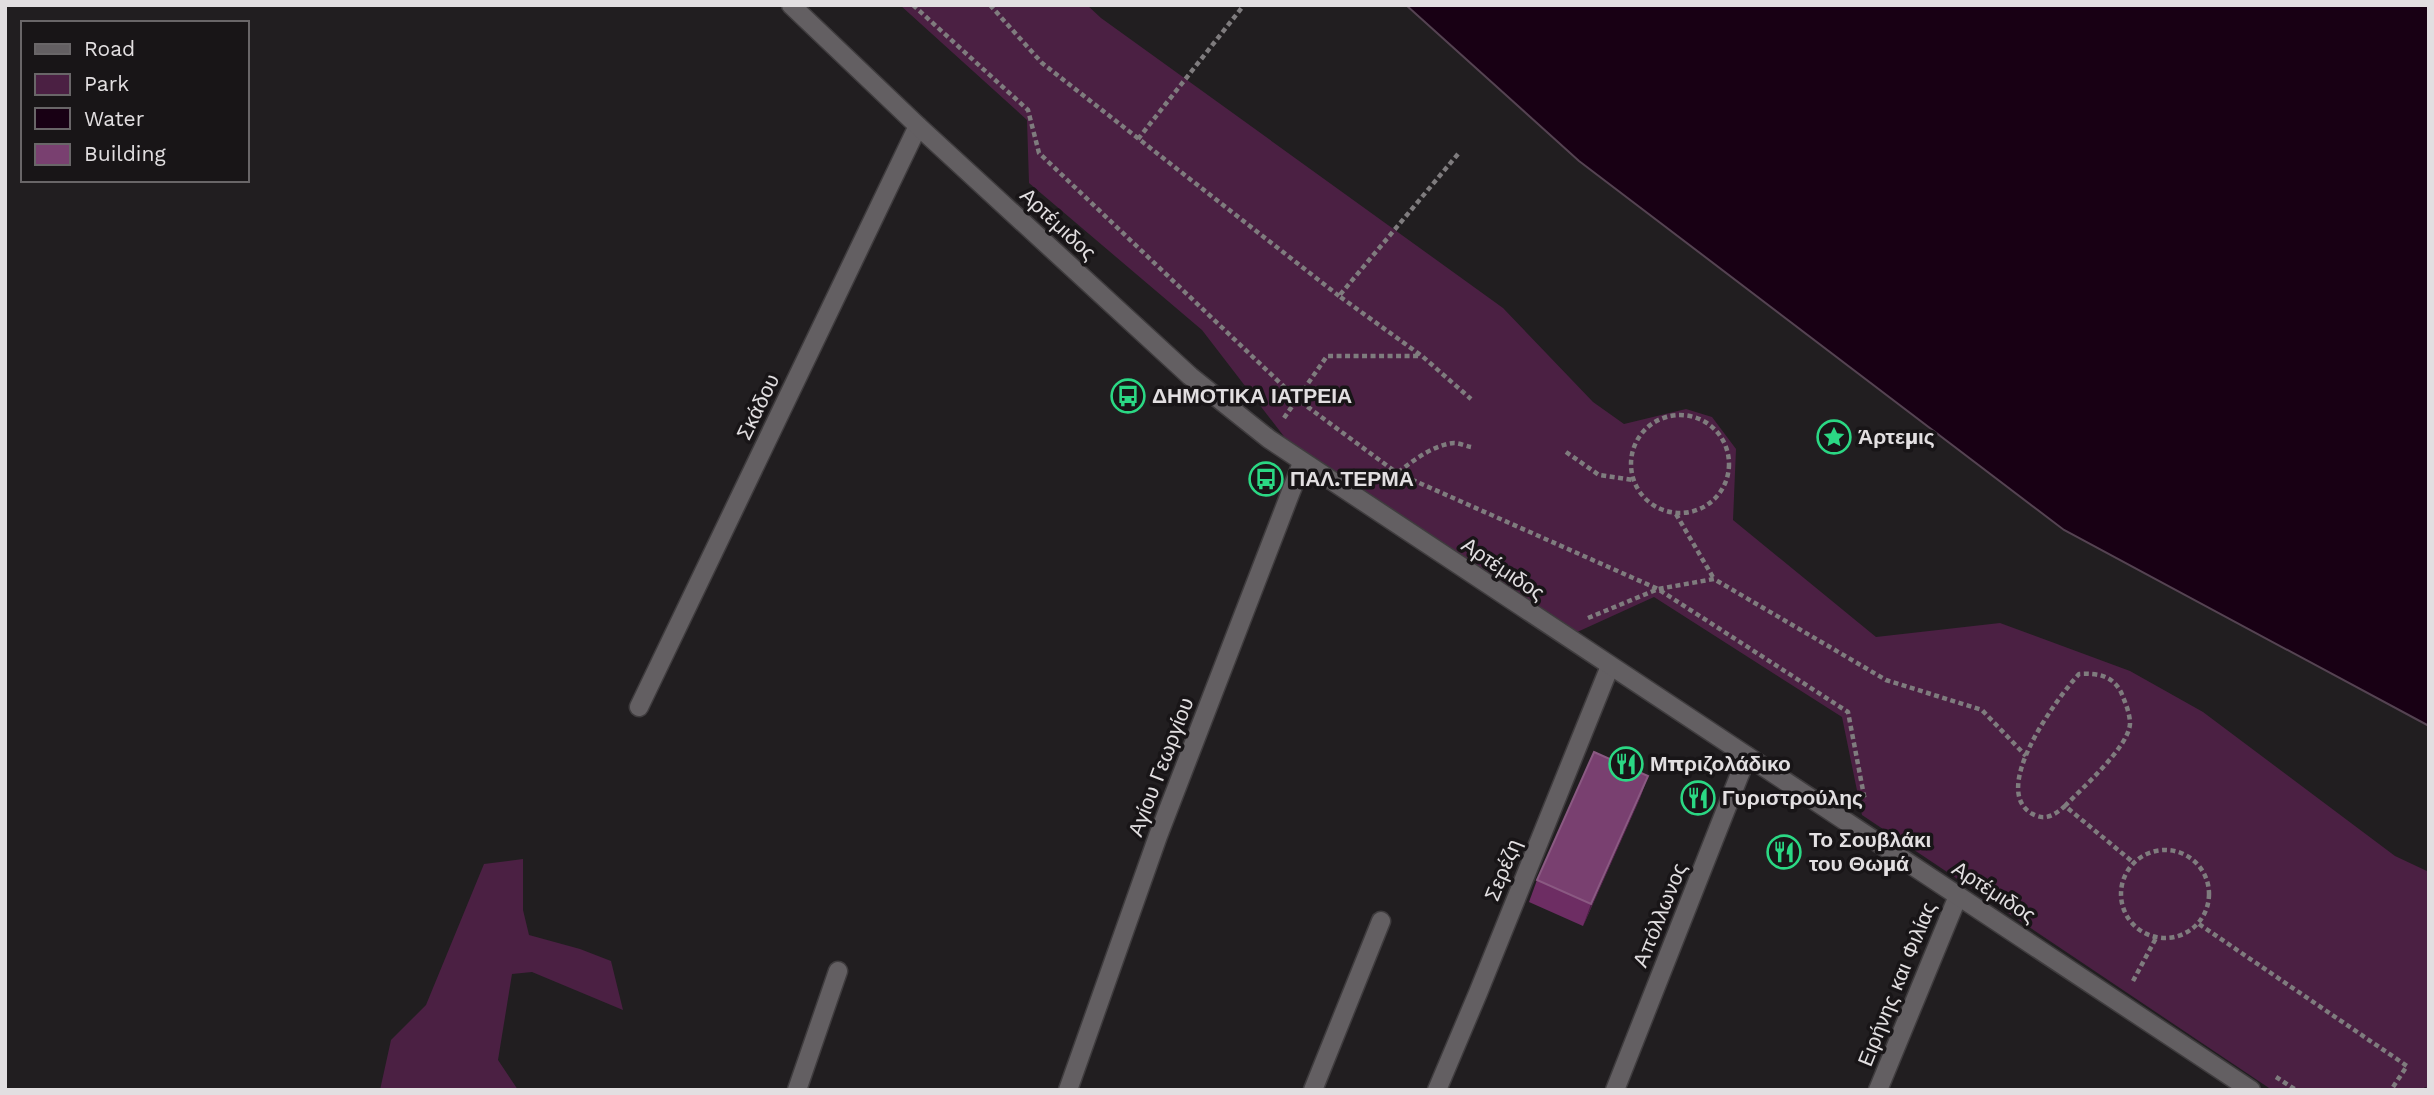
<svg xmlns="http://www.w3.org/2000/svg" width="2434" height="1095" font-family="'Work Sans',sans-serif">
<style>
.green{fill:#4b2043}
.water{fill:#180014;stroke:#554352;stroke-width:2}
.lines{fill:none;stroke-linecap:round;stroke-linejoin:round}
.street-casing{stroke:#3f3c3e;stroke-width:21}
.secondary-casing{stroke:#3f3c3e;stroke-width:21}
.path{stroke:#7f7c7e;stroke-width:4.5;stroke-dasharray:5 3.5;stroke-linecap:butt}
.street{stroke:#635f62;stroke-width:18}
.secondary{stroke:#635f62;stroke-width:18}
.wall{fill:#6d2d63}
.shaded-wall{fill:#491f42}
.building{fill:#794070;stroke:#8a5982;stroke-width:2}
.labels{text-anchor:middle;stroke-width:7;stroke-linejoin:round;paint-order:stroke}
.street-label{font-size:21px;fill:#e2dfe1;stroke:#181517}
.poi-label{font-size:21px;font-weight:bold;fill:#e2dfe1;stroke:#181517;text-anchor:start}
</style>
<rect width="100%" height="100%" fill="#211e20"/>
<g class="green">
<path d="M900,5H1087L1101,18L1503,308L1593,402L1624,424L1686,409L1712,417L1736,449L1733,520L1876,637L2000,623L2130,671L2203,712L2395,856L2429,872V1089L2425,1087L2422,1090H2272L1862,815L1842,717L1654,597L1575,633L1289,443L1202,330L1029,183L1027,120Z"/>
<path d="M523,859V910L529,935L580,949L611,961L623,1010L532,972L512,974L498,1060L518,1090H380L391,1040L426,1005L484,864Z"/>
</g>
<path class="water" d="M1406,5H2429V726L2064,530L1579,161Z"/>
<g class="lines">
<defs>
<g id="street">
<path d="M639,707L918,126"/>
<path d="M797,1090L838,971"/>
<path d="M1068,1090L1158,836L1302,463"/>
<path d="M1313,1090L1381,921"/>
<path d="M1437,1090L1478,993L1610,666"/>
<path d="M1615,1090L1747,756"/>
<path d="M1878,1090L1958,896"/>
</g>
<path id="secondary" d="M791,5L918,126L1190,376L1269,439L2251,1090"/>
</defs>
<use href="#street" class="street-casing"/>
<use href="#secondary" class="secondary-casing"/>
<g class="path">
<path d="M913,5L1028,110L1039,153L1297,399L1397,473L1658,589L1848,712L1865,801"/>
<path d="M990,5L1042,63L1339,296"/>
<path d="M1138,139L1244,5"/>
<path d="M1458,154L1339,296L1422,356L1471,399"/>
<circle cx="1680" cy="464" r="49"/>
<path d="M1284,418L1327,356H1421"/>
<path d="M1566,452L1599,475L1633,480"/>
<path d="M1386,484C1402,468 1430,445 1454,443C1459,443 1466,446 1471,447"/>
<path d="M1676,514L1714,579"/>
<path d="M1588,618L1658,589L1714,579L1886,680L1982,710L2026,756"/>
<path d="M2065,806C2082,788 2128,748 2130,724C2130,713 2125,702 2121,692C2112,675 2097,673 2079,674C2057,698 1984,796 2037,816C2048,820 2057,813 2065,806L2134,863"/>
<circle cx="2165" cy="894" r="44"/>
<path d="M2199,924L2407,1066L2391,1090"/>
<path d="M2133,981L2156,938"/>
<path d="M2276,1077L2296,1090"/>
</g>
<use href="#street" class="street"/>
<use href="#secondary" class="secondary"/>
</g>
<path class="wall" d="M1648,776L1640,798L1583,926L1529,902L1537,880Z"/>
<path class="shaded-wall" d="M1648,776L1640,798L1583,926L1591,904Z"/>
<path class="building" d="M1594,752L1648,776L1591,904L1537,880Z"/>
<defs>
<symbol id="bus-ring" viewBox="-11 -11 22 22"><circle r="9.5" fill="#181517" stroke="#2bd884" stroke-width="1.5"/><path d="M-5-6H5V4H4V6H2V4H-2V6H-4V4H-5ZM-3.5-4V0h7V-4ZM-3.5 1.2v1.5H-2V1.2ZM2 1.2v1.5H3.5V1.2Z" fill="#2bd884"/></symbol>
<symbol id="sight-ring" viewBox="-11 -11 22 22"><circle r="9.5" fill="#181517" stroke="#2bd884" stroke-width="1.5"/><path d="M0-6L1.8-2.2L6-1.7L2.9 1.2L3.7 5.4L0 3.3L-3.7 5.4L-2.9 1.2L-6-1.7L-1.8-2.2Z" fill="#2bd884"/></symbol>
<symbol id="restaurant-ring" viewBox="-11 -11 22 22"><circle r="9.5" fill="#181517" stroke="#2bd884" stroke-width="1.5"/><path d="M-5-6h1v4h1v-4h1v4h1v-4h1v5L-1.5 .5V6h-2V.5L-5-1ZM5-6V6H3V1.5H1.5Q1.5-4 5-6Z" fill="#2bd884"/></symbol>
</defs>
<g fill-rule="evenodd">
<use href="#bus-ring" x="1109" y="377" width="38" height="38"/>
<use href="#sight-ring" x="1815" y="418" width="38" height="38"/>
<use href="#bus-ring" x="1247" y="460" width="38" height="38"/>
<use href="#restaurant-ring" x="1607" y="745" width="38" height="38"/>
<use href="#restaurant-ring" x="1679" y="779" width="38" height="38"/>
<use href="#restaurant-ring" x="1765" y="833" width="38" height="38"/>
</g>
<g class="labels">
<g class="street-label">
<text transform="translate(1058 224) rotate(43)" y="7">Αρτέμιδος</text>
<text transform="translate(758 407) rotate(-64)" y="7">Σκάδου</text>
<text transform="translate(1503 569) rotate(34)" y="7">Αρτέμιδος</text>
<text transform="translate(1161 767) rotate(-69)" y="7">Αγίου Γεωργίου</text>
<text transform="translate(1503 870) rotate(-68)" y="7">Σερέζη</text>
<text transform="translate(1994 892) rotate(33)" y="7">Αρτέμιδος</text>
<text transform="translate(1660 915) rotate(-68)" y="7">Απόλλωνος</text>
<text transform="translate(1897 984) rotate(-68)" y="7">Ειρήνης και Φιλίας</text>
</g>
<g class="poi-label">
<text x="1152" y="403">ΔΗΜΟΤΙΚΑ ΙΑΤΡΕΙΑ</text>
<text x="1858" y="444">Άρτεμις</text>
<text x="1290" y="486">ΠΑΛ.ΤΕΡΜΑ</text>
<text x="1650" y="771">Μπριζολάδικο</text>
<text x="1722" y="805">Γυριστρούλης</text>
<text x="1809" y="847">Το Σουβλάκι<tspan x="1809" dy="24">του Θωμά</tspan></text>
</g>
</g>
<rect width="2434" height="1095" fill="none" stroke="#e2dfe1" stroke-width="14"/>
<rect x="21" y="21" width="228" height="161" fill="#181517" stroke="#696668" stroke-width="2"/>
<rect x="35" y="44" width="35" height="10" fill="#635f62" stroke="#696668" stroke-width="2"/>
<text x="84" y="56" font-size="21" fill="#e2dfe1">Road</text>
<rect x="35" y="74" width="35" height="21" fill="#4b2043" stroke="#696668" stroke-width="2"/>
<text x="84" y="91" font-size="21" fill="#e2dfe1">Park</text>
<rect x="35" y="108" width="35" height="21" fill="#180014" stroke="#696668" stroke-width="2"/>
<text x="84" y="126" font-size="21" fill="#e2dfe1">Water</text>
<rect x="35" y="144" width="35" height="21" fill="#794070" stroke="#696668" stroke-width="2"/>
<text x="84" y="161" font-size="21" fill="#e2dfe1">Building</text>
</svg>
